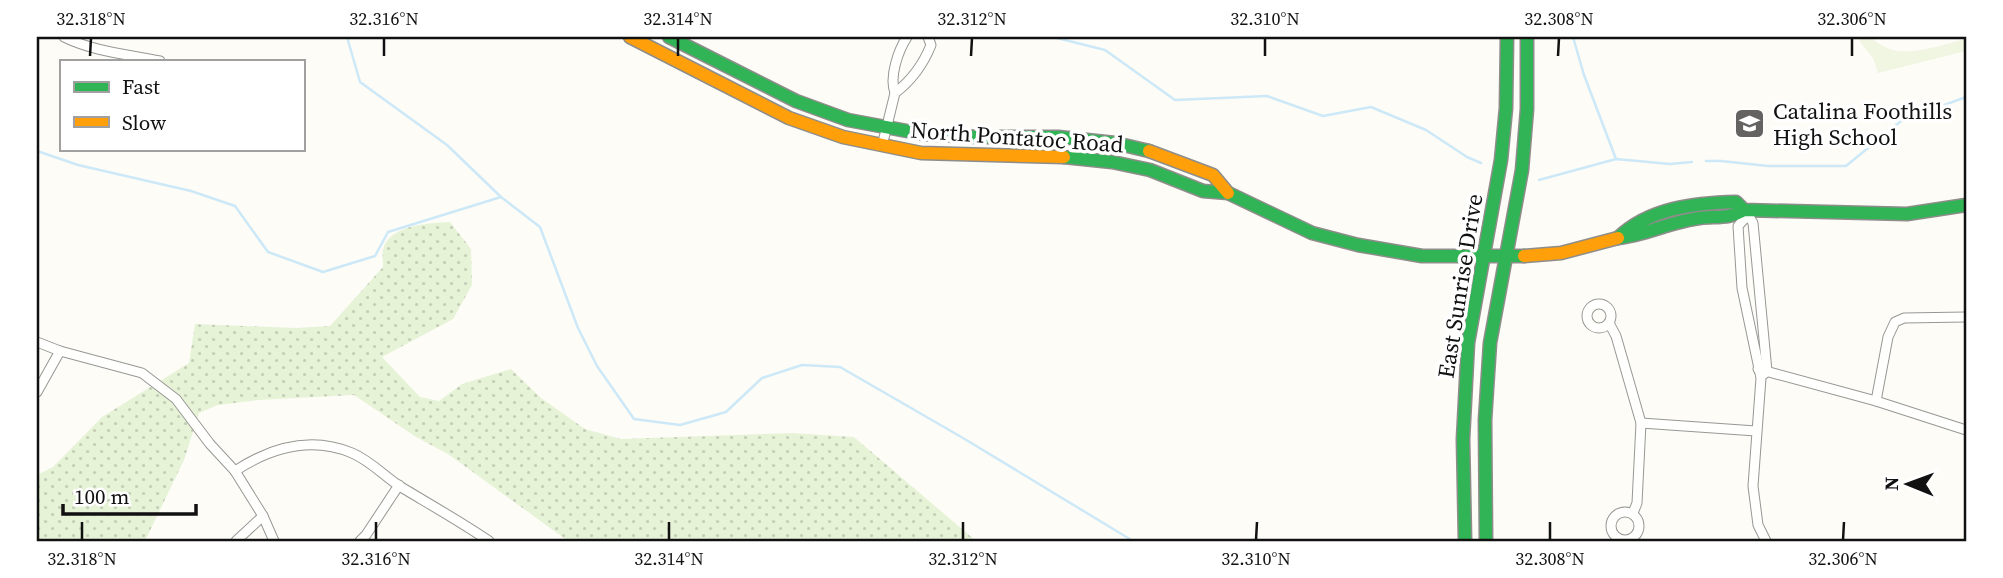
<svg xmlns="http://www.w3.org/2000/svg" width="2003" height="578" font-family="'Source Serif 4',serif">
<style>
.grass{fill:url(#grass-dots)}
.pitch{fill:#f0f6e1}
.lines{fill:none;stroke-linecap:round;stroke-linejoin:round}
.stream{stroke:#cde8f7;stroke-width:2.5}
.street-casing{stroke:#979795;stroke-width:11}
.fast-casing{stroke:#8e8d8b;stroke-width:15}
.slow-casing{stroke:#8e8d8b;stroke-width:15}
.street{stroke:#fffffe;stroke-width:9}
.fast{stroke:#30b455;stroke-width:12}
.slow{stroke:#ff9f0a;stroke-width:12}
.ticks{fill:none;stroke:#111;stroke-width:2.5}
.labels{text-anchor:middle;stroke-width:7;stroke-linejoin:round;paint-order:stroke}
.poi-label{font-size:23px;fill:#111;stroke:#fff;text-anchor:start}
.street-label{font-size:23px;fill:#111;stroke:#fff}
.neatline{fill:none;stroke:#111;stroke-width:2.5}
.ticks-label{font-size:18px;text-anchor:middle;fill:#111}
</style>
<defs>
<pattern id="grass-dots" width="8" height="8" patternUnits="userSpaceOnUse" patternTransform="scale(1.75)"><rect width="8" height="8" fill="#e7f3d7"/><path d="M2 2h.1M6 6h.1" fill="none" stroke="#c5cfb8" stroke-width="1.8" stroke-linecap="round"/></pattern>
</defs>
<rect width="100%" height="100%" fill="#fdfcf7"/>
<path class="grass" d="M450,222L471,249L472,285L453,319L382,357L420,397L439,401L462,384L511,369L541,398L585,429L621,439L792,433L854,437L976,541H568L448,454L416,437L354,395L258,400L218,405L199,413L184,460L145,541H37V475L53,467L102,417L189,363L195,324L295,328L330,326L383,267C383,262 382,255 383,250C388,225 429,223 450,222Z"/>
<path class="pitch" d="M1857,37H1871C1897,64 1934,46 1966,39V51L1878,73C1873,52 1867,53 1857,37Z"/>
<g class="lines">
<g class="stream">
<path d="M347,37L360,82L447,145L501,197"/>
<path d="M1053,37L1105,50L1175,100L1267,96L1323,116L1371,107L1426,130L1467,157L1481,163"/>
<path d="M1573,37L1584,75L1616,159"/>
<path d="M37,151L78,165L191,191L235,206L268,252L323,272L375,256L388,232L501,197L540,227L578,328L597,366L634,419L680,425L726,412L762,378L802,365L840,367L963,438L1133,541"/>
<path d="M1706,161H1721L1768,166H1846L1901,121L1966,97"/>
<path d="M1539,180L1616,159L1670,164L1692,162"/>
</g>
<defs>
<g id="street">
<path d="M64,37C95,52 127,54 160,61"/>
<path d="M895,93C912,80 923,65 931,45L928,37"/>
<path d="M882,146L895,93C889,77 898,51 907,37"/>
<path d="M1747,213L1753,223L1767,371L1764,374"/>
<path d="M1747,216L1738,226L1742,288L1761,378L1753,486L1758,525L1766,541"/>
<circle cx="1599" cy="316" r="12"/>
<path d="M1609,323L1616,336L1641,423L1637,503L1633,513"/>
<path d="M37,342L60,351L142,373L176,399L210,444L235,471L263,516L274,541"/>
<path d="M1758,369L1876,401L1966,430"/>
<path d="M37,392L60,351"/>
<path d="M1876,401L1888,337L1895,322L1904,318L1966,317"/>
<path d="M1641,423L1756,431"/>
<path d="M235,471C270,448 311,436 352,453C371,461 385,477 401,487C431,505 461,522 489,541"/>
<circle cx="1625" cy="526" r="14"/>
<path d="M236,541L263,516"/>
<path d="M360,541L366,535L399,485"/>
</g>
<g id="fast">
<path d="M669,37L796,101L848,120L923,134L977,137H1058L1115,143L1149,151"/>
<path d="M1064,157L1112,162L1150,170L1203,191L1228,193L1312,233L1358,245L1422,256H1524"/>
<path d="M1744,210L1736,202C1695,203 1649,208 1618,238C1646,235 1672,221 1700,218C1716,216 1730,219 1744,210L1907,214L1966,205"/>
<path d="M1465,541L1463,439L1468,343L1501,160L1506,108L1507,37"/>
<path d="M1486,541L1485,420L1490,343L1522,170L1527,109V37"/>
</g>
<g id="slow">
<path d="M630,37L789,118L843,137L921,153L1064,157"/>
<path d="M1149,151L1213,175L1228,193"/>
<path d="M1524,256L1561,253L1618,238"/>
</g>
</defs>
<use href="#street" class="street-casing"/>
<use href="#fast" class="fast-casing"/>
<use href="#slow" class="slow-casing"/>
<use href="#street" class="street"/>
<use href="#fast" class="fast"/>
<use href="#slow" class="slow"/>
</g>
<path class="ticks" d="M90,56L91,38M384,56V38M678,56V38M971,56L972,38M1265,56V38M1558,56L1559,38M1852,56V38M82,540V522M376,540V522M669,540V522M963,540V522M1256,540L1257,522M1550,540V522M1843,540L1844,522"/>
<defs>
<symbol id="school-square" viewBox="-11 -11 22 22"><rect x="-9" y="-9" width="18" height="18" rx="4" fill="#646362" stroke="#fff"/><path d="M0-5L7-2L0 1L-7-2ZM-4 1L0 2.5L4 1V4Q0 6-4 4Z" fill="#fff"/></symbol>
</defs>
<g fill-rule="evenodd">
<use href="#school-square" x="1732" y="106" width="35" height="35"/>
</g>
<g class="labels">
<g class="poi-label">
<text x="1773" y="119">Catalina Foothills<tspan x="1773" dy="26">High School</tspan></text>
</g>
<g class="street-label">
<text transform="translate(1017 137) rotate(4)" y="8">North Pontatoc Road</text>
<text transform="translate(1460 286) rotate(-81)" y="8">East Sunrise Drive</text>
</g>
</g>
<rect width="2003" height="578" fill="none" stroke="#ffffff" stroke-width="77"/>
<rect x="60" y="60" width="245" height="91" fill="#ffffff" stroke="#a0a0a0" stroke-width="2"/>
<rect x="74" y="82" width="35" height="10" fill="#30b455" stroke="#a0a0a0" stroke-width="2"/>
<text x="122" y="94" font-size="21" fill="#111111">Fast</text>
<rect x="74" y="117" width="35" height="10" fill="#ff9f0a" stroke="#a0a0a0" stroke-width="2"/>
<text x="122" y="130" font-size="21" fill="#111111">Slow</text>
<g transform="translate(1908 484) rotate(271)" stroke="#ffffff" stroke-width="5" paint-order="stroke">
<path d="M0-5L12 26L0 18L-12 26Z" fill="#111111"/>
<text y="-10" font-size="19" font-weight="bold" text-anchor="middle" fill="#111111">N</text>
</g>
<path d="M63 504v10h133v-10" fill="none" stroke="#111111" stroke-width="3.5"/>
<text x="74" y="504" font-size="21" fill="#111111" stroke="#ffffff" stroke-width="5" paint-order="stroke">100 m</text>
<rect x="38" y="38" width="1927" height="502" class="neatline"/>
<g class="ticks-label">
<text x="91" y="25">32.318°N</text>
<text x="384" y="25">32.316°N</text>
<text x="678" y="25">32.314°N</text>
<text x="972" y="25">32.312°N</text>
<text x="1265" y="25">32.310°N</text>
<text x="1559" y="25">32.308°N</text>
<text x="1852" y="25">32.306°N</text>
<text x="82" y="565">32.318°N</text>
<text x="376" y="565">32.316°N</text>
<text x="669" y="565">32.314°N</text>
<text x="963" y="565">32.312°N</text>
<text x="1256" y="565">32.310°N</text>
<text x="1550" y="565">32.308°N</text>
<text x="1843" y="565">32.306°N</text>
</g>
</svg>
